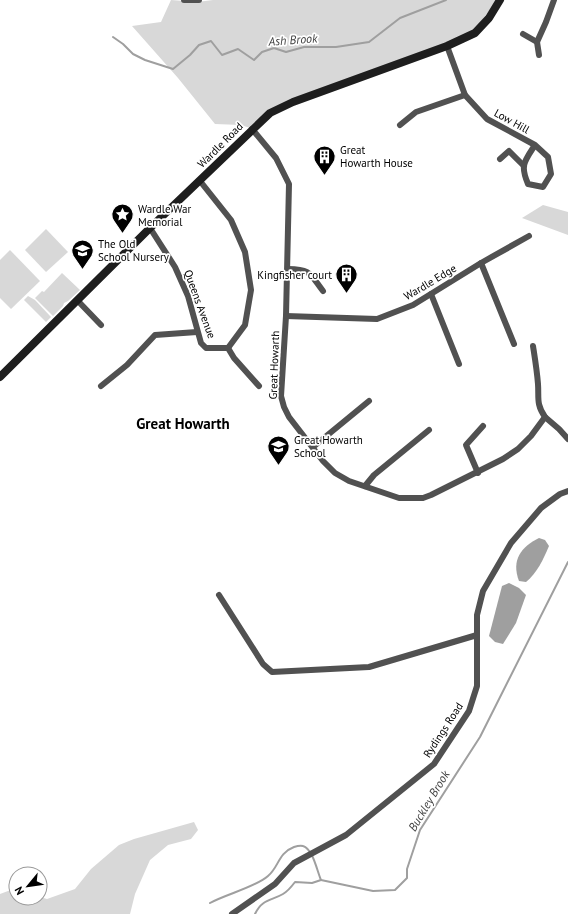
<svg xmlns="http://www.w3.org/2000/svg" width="568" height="914" font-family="'PT Sans',sans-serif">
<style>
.green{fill:#d8d8d8}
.water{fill:#9f9f9f}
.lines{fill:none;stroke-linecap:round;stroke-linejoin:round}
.stream{stroke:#9f9f9f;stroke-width:2}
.street{stroke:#515151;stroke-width:6}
.secondary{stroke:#1e1e1e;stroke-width:8}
.labels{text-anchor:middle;stroke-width:3.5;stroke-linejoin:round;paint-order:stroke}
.street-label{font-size:11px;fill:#000;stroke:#fff}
.poi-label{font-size:11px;fill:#000;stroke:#fff;text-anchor:start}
.water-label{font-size:12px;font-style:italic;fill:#404040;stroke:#fff}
.district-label{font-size:15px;font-weight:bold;fill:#000;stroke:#fff}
</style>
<rect width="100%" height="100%" fill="#fff"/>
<g class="green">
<path d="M171,0L197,2L213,0H497L474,31L446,45L292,99L250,128L241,125L215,124L178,78L132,26L161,22Z"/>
<path d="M543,205L568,212V235L522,218Z"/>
<path d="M46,229L68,252L46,272L25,250Z"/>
<path d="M10,250L40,281L11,309L0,298V260Z"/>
<path d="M62,273L80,290L68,301L64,303L63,306L53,316L35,298L42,291L44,292Z"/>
<path d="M28,296L35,300L51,317L46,322L24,300Z"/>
<path d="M194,822L198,830L191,839L168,845L150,860L135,894L130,914H0V894L16,888V898H40V897L47,899L75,889L91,869L119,845L134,839Z"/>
</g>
<g class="water">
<path d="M539,538L545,540L549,546C543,560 537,573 526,582L519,581C511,560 521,547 539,538Z"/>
<path d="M509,583L519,588L526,595L516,623L503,644L495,642L489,636L502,586Z"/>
</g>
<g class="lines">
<g class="stream">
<path d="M113,37L123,44L133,54L145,60L173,69L190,55L199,45L211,41L222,55L238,49L254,60L262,52L274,48L286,52L304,47H336L369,42L400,18L446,0"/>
<path d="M210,903C226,894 256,887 268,876C279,867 278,853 294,847C297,846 300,845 303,846C313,849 317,871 321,880L373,891L395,890L407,878V869L420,830L480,737L568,562"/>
<path d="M255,914C262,899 271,901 283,894C288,891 292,886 295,882L312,883L321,880"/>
</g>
<g class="street">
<path d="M184,0H199"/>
<path d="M523,34L537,42L539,55"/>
<path d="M537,42L546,22L554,0"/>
<path d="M447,46L465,95L487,119L535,145L548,157L551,174L543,187L528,184C520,165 524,162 535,145"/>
<path d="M400,125L416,112L465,95"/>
<path d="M252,129L276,158L289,184L286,316L281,396L284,407L289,417L323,461L335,473L349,481L399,498H423L431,495L503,459L518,449L531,436L545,417C536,404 539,398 538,384C537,371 535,359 533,346"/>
<path d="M500,159L509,151L524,166"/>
<path d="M200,181L231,220L245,252L251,290L245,325L228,348"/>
<path d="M150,228L175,267L188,296L201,343L206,348H228"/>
<path d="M481,263L514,344"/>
<path d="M288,269C311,269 310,274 323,291"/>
<path d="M431,294L459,364"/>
<path d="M77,300L101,325"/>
<path d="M286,316L377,319L413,305L481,263L529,236"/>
<path d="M228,348L234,358L259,386"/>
<path d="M101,386L127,365L155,335L197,332"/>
<path d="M545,417L559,429L568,439"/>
<path d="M313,447L369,401"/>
<path d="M478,473L466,445L483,426"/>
<path d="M365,486L374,475L429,430"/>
<path d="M219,595L263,664L272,672L369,667L477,635"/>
<path d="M232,914L275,884L294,863L346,835L434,764L469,711L477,686V615L483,591L511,543L541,508L560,494L568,491"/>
</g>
<path class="secondary" d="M0,377L150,228L270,113L293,102L447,46L475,33L489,18L500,0"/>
</g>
<defs>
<symbol id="building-pin" viewBox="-11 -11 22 30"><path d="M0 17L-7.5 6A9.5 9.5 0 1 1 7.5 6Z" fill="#000" stroke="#fff"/><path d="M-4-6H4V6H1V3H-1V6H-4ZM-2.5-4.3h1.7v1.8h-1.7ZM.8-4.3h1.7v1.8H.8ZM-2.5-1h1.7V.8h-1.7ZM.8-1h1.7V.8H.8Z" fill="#fff"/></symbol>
<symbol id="sight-pin" viewBox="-11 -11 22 30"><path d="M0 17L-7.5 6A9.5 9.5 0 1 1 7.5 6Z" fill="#000" stroke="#fff"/><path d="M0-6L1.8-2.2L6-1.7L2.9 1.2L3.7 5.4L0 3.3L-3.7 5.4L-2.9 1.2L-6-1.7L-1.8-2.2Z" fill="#fff"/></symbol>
<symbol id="school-pin" viewBox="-11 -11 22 30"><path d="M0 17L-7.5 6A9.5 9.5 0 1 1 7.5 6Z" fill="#000" stroke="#fff"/><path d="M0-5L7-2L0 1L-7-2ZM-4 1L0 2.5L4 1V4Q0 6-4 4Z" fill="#fff"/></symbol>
</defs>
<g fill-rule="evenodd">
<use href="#building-pin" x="312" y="144" width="25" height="34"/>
<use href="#sight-pin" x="110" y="202" width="25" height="34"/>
<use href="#school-pin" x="70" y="238" width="25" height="34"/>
<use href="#building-pin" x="334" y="262" width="25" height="34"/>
<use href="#school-pin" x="266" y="434" width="25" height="34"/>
</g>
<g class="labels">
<g class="street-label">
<text transform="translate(512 121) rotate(29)" y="4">Low Hill</text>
<text transform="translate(220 145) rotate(-45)" y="4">Wardle Road</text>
<text transform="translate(430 282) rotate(-31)" y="4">Wardle Edge</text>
<text transform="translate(200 304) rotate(70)" y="4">Queens Avenue</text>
<text transform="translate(274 365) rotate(-88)" y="4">Great Howarth</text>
<text transform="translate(443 730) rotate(-57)" y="4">Rydings Road</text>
</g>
<g class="poi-label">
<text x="340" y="154">Great<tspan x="340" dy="13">Howarth House</tspan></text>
<text x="138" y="213">Wardle War<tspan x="138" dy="13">Memorial</tspan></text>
<text x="98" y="248">The Old<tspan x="98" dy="13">School Nursery</tspan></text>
<text x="332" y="279" text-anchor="end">Kingfisher court</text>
<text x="294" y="444">Great Howarth<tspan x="294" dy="13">School</tspan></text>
</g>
<g class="water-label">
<text transform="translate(293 40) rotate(-4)" y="4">Ash Brook</text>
<text transform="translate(429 801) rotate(-59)" y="4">Buckley Brook</text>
</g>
<g class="district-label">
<text x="183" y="429">Great Howarth</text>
</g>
</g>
<g transform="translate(28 886) rotate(241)"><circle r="19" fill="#ffffff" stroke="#999999"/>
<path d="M0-3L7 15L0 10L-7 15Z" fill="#000000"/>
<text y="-6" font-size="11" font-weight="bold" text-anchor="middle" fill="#000000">N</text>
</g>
</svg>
